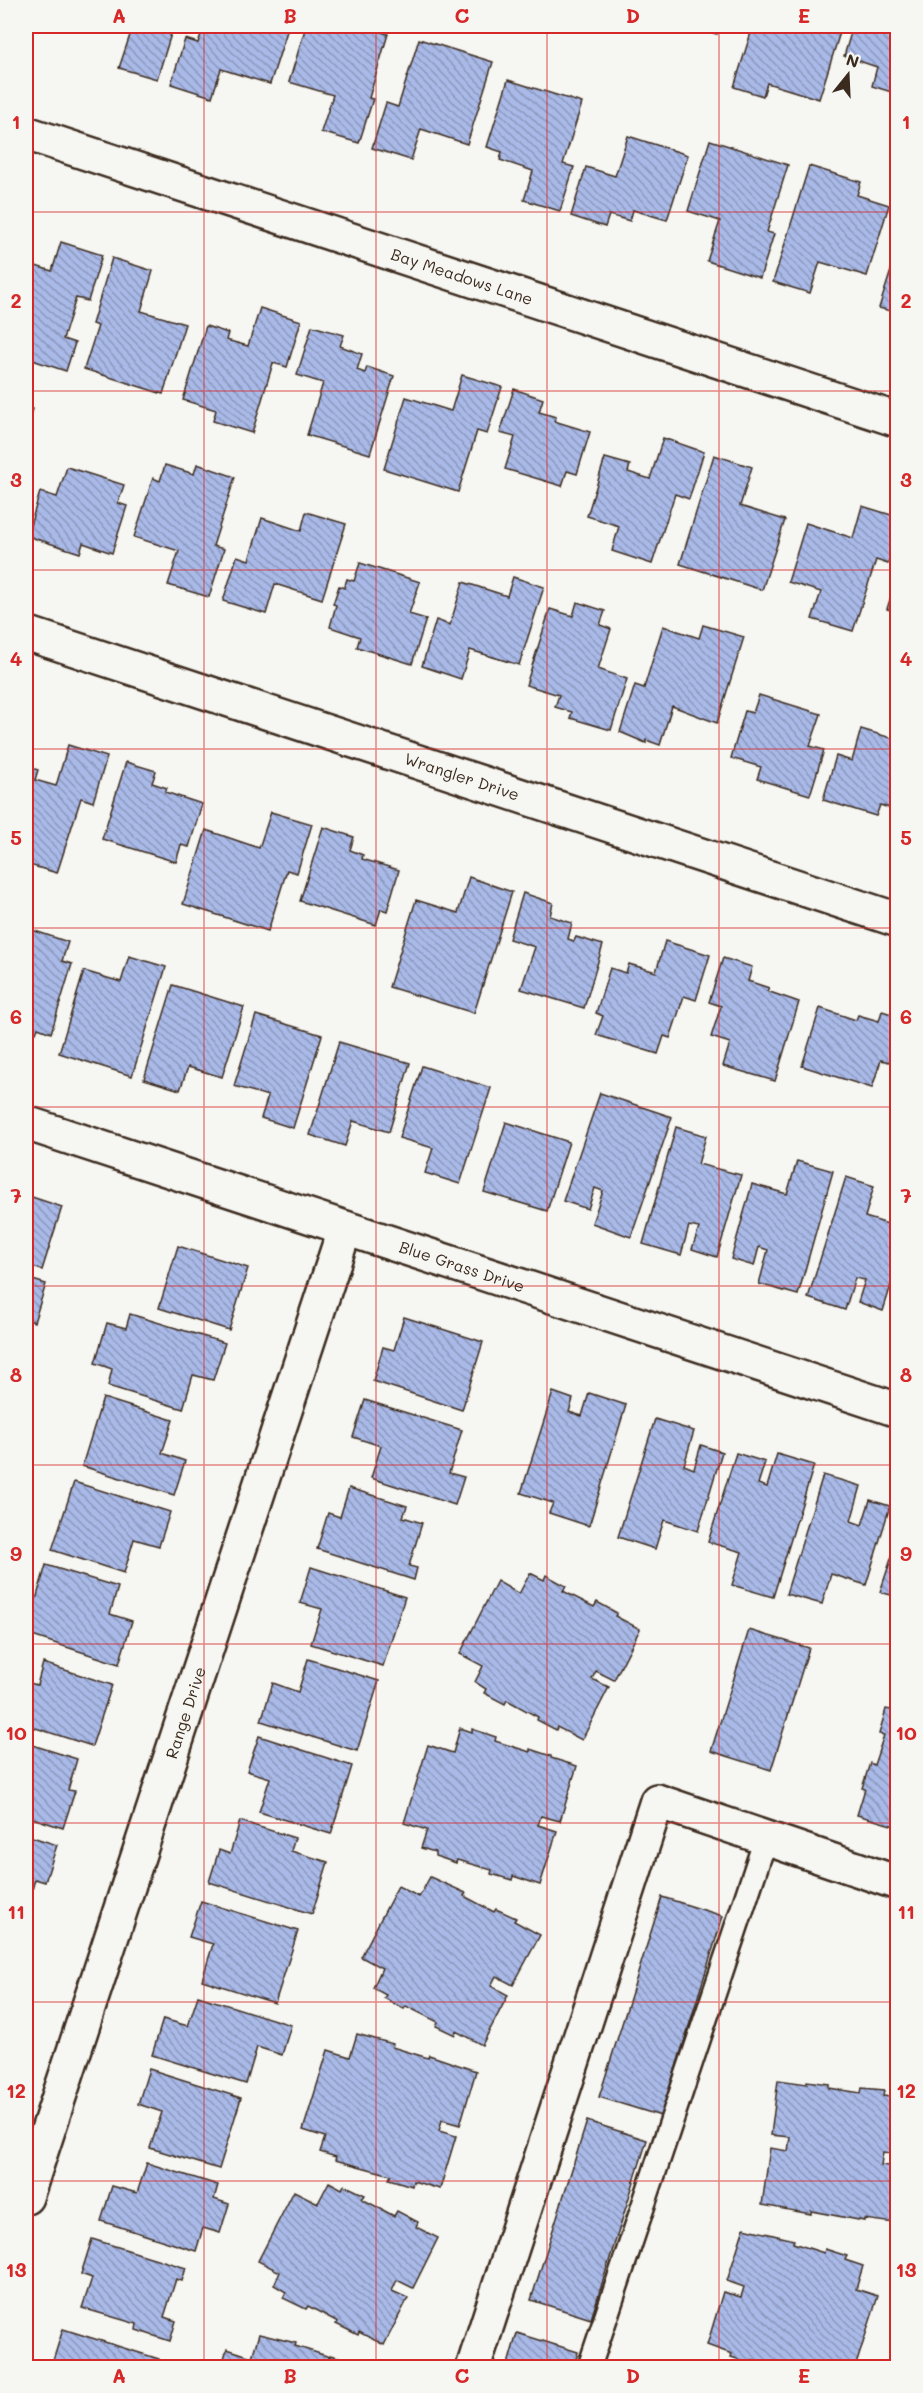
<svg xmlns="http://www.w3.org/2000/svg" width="923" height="2393" font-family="Mali,sans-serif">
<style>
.building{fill:url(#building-back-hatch);stroke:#3b2a1e;stroke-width:1.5}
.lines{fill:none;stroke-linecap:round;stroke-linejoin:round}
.service-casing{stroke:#3b2a1e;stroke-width:27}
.minor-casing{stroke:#3b2a1e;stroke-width:38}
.service{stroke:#f6f6f2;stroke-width:22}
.minor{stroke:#f6f6f2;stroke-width:33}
.grid{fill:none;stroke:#d62828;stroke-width:1.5;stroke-opacity:0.55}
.labels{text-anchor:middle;stroke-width:5;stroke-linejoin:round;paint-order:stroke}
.street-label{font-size:16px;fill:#3b2a1e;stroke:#f6f6f2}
.neatline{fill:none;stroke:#d62828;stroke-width:2}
.grid-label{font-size:20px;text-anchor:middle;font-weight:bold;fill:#d62828}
</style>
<defs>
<pattern id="building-back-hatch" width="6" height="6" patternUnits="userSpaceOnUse" patternTransform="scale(1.5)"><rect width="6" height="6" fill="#a9b9e8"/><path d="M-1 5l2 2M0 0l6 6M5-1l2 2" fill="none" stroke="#8b97bb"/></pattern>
</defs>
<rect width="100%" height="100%" fill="#f6f6f2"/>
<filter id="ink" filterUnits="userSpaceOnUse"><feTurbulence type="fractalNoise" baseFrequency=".0167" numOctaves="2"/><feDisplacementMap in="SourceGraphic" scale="12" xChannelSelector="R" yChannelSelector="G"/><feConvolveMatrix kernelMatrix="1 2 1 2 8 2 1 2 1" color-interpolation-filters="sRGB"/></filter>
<g filter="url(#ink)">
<g class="building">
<path d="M119,26H170L168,33L171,34L157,79L119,68L132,29Z"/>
<path d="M204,26H281L288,28L270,84L221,69L212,97L171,84L185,39L198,43Z"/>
<path d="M306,26H361L388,34L369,98L373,99L359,143L321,132L333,95L289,82Z"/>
<path d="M689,26H720L717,34Z"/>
<path d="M753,26H842L819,99L767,83L763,96L734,87Z"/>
<path d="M853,26H897L895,31L898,32V94L872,86L877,67L844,56Z"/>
<path d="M419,39L493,62L467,144L421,129L411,160L372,148L386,103L398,107Z"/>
<path d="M508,80L582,103L563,164L574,167L560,211L524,200L533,171L500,160L502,152L487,147Z"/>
<path d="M628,136L688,155L667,220L633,210L630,221L609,215L605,227L571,216L586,167L615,176Z"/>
<path d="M710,140L788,165L767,232L774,234L760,278L707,261L720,221L688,211Z"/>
<path d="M809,166L861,182L857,195L889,205L867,276L820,262L810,293L773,282Z"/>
<path d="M61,242L102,255L88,301L76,298L63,339L75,343L66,371L26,358V263L52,271Z"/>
<path d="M112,258L153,271L141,311L185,324L163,394L84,369L98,326L92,324Z"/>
<path d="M895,258H898V313L879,308Z"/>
<path d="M260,308L301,321L287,367L273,363L252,433L213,421L216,410L183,400L206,326L228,333L226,340L248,346Z"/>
<path d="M312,326L344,335L340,346L362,354L357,370L365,373L367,367L394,376L370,454L307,435L323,383L297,375Z"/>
<path d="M462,375L502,387L487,434L477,431L458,492L384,469L406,397L451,411Z"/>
<path d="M514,389L543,399L539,412L556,417L554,421L590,432L577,474L567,471L562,486L505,469L515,437L500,433Z"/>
<path d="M26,407L33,409L26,433Z"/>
<path d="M663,438L704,452L689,499L675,494L652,564L612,551L619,526L587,516L605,458L630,465L628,472L650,479Z"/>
<path d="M714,455L752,467L740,506L785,520L762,590L680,564Z"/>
<path d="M197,464L235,477L213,546L224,549L209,597L168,585L179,551L134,537L153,478L160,481L165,465L194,474Z"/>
<path d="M67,467L124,485L118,503L127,506L112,553L83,543L80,553L27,536L40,492L57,497Z"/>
<path d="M862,506L898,517V532L888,564L876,560L853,631L812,619L821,592L788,582L806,523L853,538Z"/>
<path d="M306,512L346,524L322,599L275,584L266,614L223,601L237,556L249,560L262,518L301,531Z"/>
<path d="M360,563L420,582L409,614L426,619L412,664L357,647L360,637L330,627L336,605L333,604L339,586L344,588L347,579L354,581Z"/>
<path d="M898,574V612L887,609Z"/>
<path d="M513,577L544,587L519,665L470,650L461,679L422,666L436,620L450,625L463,582L507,596Z"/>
<path d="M577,602L605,611L600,625L611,629L598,669L627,679L611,730L570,718L572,712L555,707L559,695L526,685L550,609L573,616Z"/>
<path d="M703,625L744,637L717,723L672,706L660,745L646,740V743L620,732L635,685L644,688L663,626L699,638Z"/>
<path d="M759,695L821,714L810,746L824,750L810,795L757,779L761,767L731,758L745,711L753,713Z"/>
<path d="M861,729L898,740V811L880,805L876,816L823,800L836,756L852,761Z"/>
<path d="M68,745L107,757L93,802L81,798L57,873L26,864V766L38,770L35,780L56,786Z"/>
<path d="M126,762L156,771L152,783L167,788L165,792L202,804L189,847L181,845L176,862L102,839Z"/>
<path d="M271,812L312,824L297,873L287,870L268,931L183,904L206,830L259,848Z"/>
<path d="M323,827L354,837L350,850L363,855L362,859L399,870L387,911L381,909L376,925L300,901Z"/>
<path d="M469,877L512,892L474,1013L389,987L416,900L458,913Z"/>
<path d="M523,893L553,903L550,916L572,923L568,939L574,941L576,937L603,945L584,1008L521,989L535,947L509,939Z"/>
<path d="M26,928L68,942L62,961L72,964L51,1033L38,1028L36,1033L26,1030Z"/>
<path d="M665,941L710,955L696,1000L684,996L670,1038L664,1036L658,1054L596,1035L603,1016L596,1013L610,968L626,973L629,964L656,972Z"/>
<path d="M129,956L166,967L132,1076L59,1053L84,971L121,982Z"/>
<path d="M723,958L752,967L748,981L769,988L767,991L799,1002L775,1081L723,1066L730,1043L711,1037L721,1006L709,1002Z"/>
<path d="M173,985L244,1007L222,1077L188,1067L180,1090L144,1079Z"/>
<path d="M820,1008L856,1020L858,1015L879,1021L882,1011L898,1016V1064L881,1060L872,1088L802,1066Z"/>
<path d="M256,1015L322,1035L293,1128L261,1118L268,1096L234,1086Z"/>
<path d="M339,1042L410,1063L389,1132L353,1121L345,1146L310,1135Z"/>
<path d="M422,1066L491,1088L460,1184L425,1173L433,1148L399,1138Z"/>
<path d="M600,1093L672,1117L631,1237L592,1223L603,1191L595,1188L588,1209L563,1201Z"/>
<path d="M506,1122L569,1142L547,1211L484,1192Z"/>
<path d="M676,1127L706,1136L698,1164L741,1175L717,1257L692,1249L699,1228L689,1226L681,1255L643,1244Z"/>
<path d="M797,1161L833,1171L798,1295L759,1284L768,1250L759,1247L754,1266L731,1259L752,1184L787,1194Z"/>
<path d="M846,1177L874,1186L865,1217L898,1227V1263L883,1311L858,1302L865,1280L855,1278L845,1310L808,1298Z"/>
<path d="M26,1195L62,1207L42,1270L26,1265Z"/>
<path d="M178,1246L248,1268L229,1330L159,1308Z"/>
<path d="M26,1278L46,1284L34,1322L26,1319Z"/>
<path d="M130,1314L225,1343L213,1380L193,1375L183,1409L108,1386L112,1369L95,1363L107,1323L126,1328Z"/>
<path d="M404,1317L483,1342L462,1410L373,1381L383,1347L394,1350Z"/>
<path d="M553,1392L573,1399L569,1412L582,1416L589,1393L626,1405L589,1526L549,1513L553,1503L521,1493Z"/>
<path d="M103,1398L173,1420L162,1453L185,1461L174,1495L82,1466Z"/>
<path d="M365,1400L462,1430L449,1473L464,1477L455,1505L371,1478L381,1446L353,1437Z"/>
<path d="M655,1419L694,1431L684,1465L694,1469L701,1445L722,1452L698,1531L664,1520L655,1549L618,1537Z"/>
<path d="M736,1453L765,1462L758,1484L767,1487L777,1454L814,1465L773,1597L732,1585L742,1552L708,1542Z"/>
<path d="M823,1475L861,1486L851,1521L862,1525L870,1500L890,1506L866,1585L831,1574L822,1604L786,1594Z"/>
<path d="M74,1482L170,1512L159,1546L134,1539L124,1573L52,1550Z"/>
<path d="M349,1488L407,1506L403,1517L422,1523L409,1566L417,1568L414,1580L317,1549L328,1513L340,1517Z"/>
<path d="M898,1538V1597L880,1592Z"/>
<path d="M46,1565L118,1587L110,1614L132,1621L119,1664L26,1634Z"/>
<path d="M311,1567L405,1597L383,1666L311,1644L322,1609L300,1603Z"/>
<path d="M530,1573L544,1580L546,1575L566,1586L563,1591L594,1607L597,1602L617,1613L615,1616L640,1629L614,1680L596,1671L592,1679L609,1687L582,1740L557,1727L556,1730L537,1720L538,1717L507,1700L505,1704L484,1693L486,1689L475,1682L483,1666L460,1654L497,1581L519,1594Z"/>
<path d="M749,1630L809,1648L771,1770L711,1751Z"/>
<path d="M308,1659L379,1681L357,1751L261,1721L273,1683L298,1692Z"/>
<path d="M43,1663L112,1685L92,1746L26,1725V1682L37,1685Z"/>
<path d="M896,1695H898V1827L857,1815L865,1789L862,1788L870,1763L874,1765L884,1735L879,1734L886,1709L891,1710Z"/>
<path d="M460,1728L472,1732V1729L496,1737L495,1741L530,1752V1749L551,1756V1758L577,1766L560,1821L541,1816L538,1825L557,1831L540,1885L513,1876L512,1880L491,1874L492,1870L457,1860L456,1863L435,1856V1852L421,1848L427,1830L404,1823L428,1745L453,1753Z"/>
<path d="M259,1736L352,1766L331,1834L259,1812L270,1778L247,1771Z"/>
<path d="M26,1743L77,1759L68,1790L75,1791L63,1828L26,1816Z"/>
<path d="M240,1821L295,1838L291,1851L328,1862L312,1914L209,1882L219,1850L230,1854Z"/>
<path d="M26,1835L57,1845L45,1882L35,1879L32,1890L26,1888Z"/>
<path d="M430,1877L466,1893L464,1896L494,1912L496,1909L516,1918L514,1921L540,1935L513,1985L496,1976L491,1986L508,1995L482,2045L456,2031L455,2035L436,2026L438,2022L406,2006L404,2009L384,1998L386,1995L373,1988L382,1968L361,1957L398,1886L419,1897Z"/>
<path d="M662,1897L723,1916L661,2116L599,2097Z"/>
<path d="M201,1901L298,1931L275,2003L202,1980L213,1944L189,1937Z"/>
<path d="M198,1996L291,2025L282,2055L257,2047L246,2084L152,2055L163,2019L188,2026Z"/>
<path d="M357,2034L393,2044L392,2047L428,2058L429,2055L476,2071L460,2125L442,2120L439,2131L456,2136L440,2189L413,2181L412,2186L389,2179L391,2175L335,2160L336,2157L320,2152L325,2137L303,2130L328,2050L350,2057Z"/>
<path d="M149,2069L241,2098L219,2169L150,2148L162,2112L138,2104Z"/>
<path d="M778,2080L807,2084V2081L829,2084V2088L861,2093L862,2088L884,2090L883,2096L898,2098V2154L883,2152L881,2165L898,2167V2200L894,2223L864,2219V2221L811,2211V2214L762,2205L770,2148L788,2151L790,2137L771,2135Z"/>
<path d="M587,2121L647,2140L591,2319L531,2300Z"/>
<path d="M147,2163L218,2185L214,2199L229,2204L220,2233L203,2228L196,2251L101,2221L112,2186L137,2193Z"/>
<path d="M329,2182L342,2189L344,2185L365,2195L362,2199L394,2216L397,2211L418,2222L416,2227L438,2238L413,2288L397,2280L392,2291L408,2298L384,2345L359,2332L358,2335L336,2324L338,2322L308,2306L306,2309L283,2298L286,2292L274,2285L280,2272L258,2261L294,2191L318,2203Z"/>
<path d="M744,2228L794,2240L793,2243L824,2253L825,2249L847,2256L845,2260L863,2266L856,2289L878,2296L855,2368H775L751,2360L750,2363L731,2357L732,2354L707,2345L723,2292L741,2297L744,2287L727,2281Z"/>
<path d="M92,2239L186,2268L182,2281L176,2279L164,2317L176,2321L170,2341L136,2330L137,2324L82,2308L92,2278L81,2274Z"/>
<path d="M63,2329L159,2359L156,2368H63L52,2364Z"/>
<path d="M517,2333L578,2352L574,2368H507Z"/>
<path d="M259,2334L296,2343L295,2346L330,2357V2355L349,2360L348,2362L366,2368H221L227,2349L252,2357Z"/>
</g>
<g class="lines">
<defs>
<path id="service" d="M589,2368L766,1838"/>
<g id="minor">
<path id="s1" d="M26,133L898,420"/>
<path id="s2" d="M26,633L898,920"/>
<path id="s3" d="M26,1123L898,1410"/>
<path id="s4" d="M26,2197L345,1228"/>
<path d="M473,2368L657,1801L898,1883"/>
</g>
</defs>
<use href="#service" class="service-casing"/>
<use href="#minor" class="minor-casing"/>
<use href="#service" class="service"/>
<use href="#minor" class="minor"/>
</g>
</g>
<path class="grid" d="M204,26V2368M376,26V2368M547,26V2368M719,26V2368M26,212H898M26,391H898M26,570H898M26,749H898M26,928H898M26,1107H898M26,1286H898M26,1465H898M26,1644H898M26,1823H898M26,2002H898M26,2181H898"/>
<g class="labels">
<g class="street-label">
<text dy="6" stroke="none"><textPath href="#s1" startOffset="459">Bay Meadows Lane</textPath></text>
<text dy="6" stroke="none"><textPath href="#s2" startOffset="459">Wrangler Drive</textPath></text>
<text dy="6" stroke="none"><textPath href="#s3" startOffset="459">Blue Grass Drive</textPath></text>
<text dy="6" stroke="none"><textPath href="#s4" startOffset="510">Range Drive</textPath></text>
</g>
</g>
<rect width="923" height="2393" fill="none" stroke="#f6f6f2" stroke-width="66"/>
<g transform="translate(848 75) rotate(18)" stroke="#f6f6f2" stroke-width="4.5" paint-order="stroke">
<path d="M0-4.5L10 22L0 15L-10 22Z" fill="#3b2a1e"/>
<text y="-9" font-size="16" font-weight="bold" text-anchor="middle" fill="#3b2a1e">N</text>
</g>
<rect x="33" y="33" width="857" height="2327" class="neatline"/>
<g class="grid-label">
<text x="119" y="23">A</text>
<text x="290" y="23">B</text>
<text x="462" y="23">C</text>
<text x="633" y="23">D</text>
<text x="804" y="23">E</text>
<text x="16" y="129">1</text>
<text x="906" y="129">1</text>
<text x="16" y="308">2</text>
<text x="906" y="308">2</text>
<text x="16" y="487">3</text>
<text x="906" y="487">3</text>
<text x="16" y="666">4</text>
<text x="906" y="666">4</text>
<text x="16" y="845">5</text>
<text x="906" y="845">5</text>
<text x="16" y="1024">6</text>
<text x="906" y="1024">6</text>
<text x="16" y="1203">7</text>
<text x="906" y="1203">7</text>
<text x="16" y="1382">8</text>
<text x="906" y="1382">8</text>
<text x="16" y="1561">9</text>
<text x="906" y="1561">9</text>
<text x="16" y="1740">10</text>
<text x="906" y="1740">10</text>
<text x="16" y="1919">11</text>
<text x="906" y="1919">11</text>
<text x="16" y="2098">12</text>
<text x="906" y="2098">12</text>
<text x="16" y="2277">13</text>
<text x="906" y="2277">13</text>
<text x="119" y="2383">A</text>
<text x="290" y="2383">B</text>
<text x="462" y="2383">C</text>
<text x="633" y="2383">D</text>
<text x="804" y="2383">E</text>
</g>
</svg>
